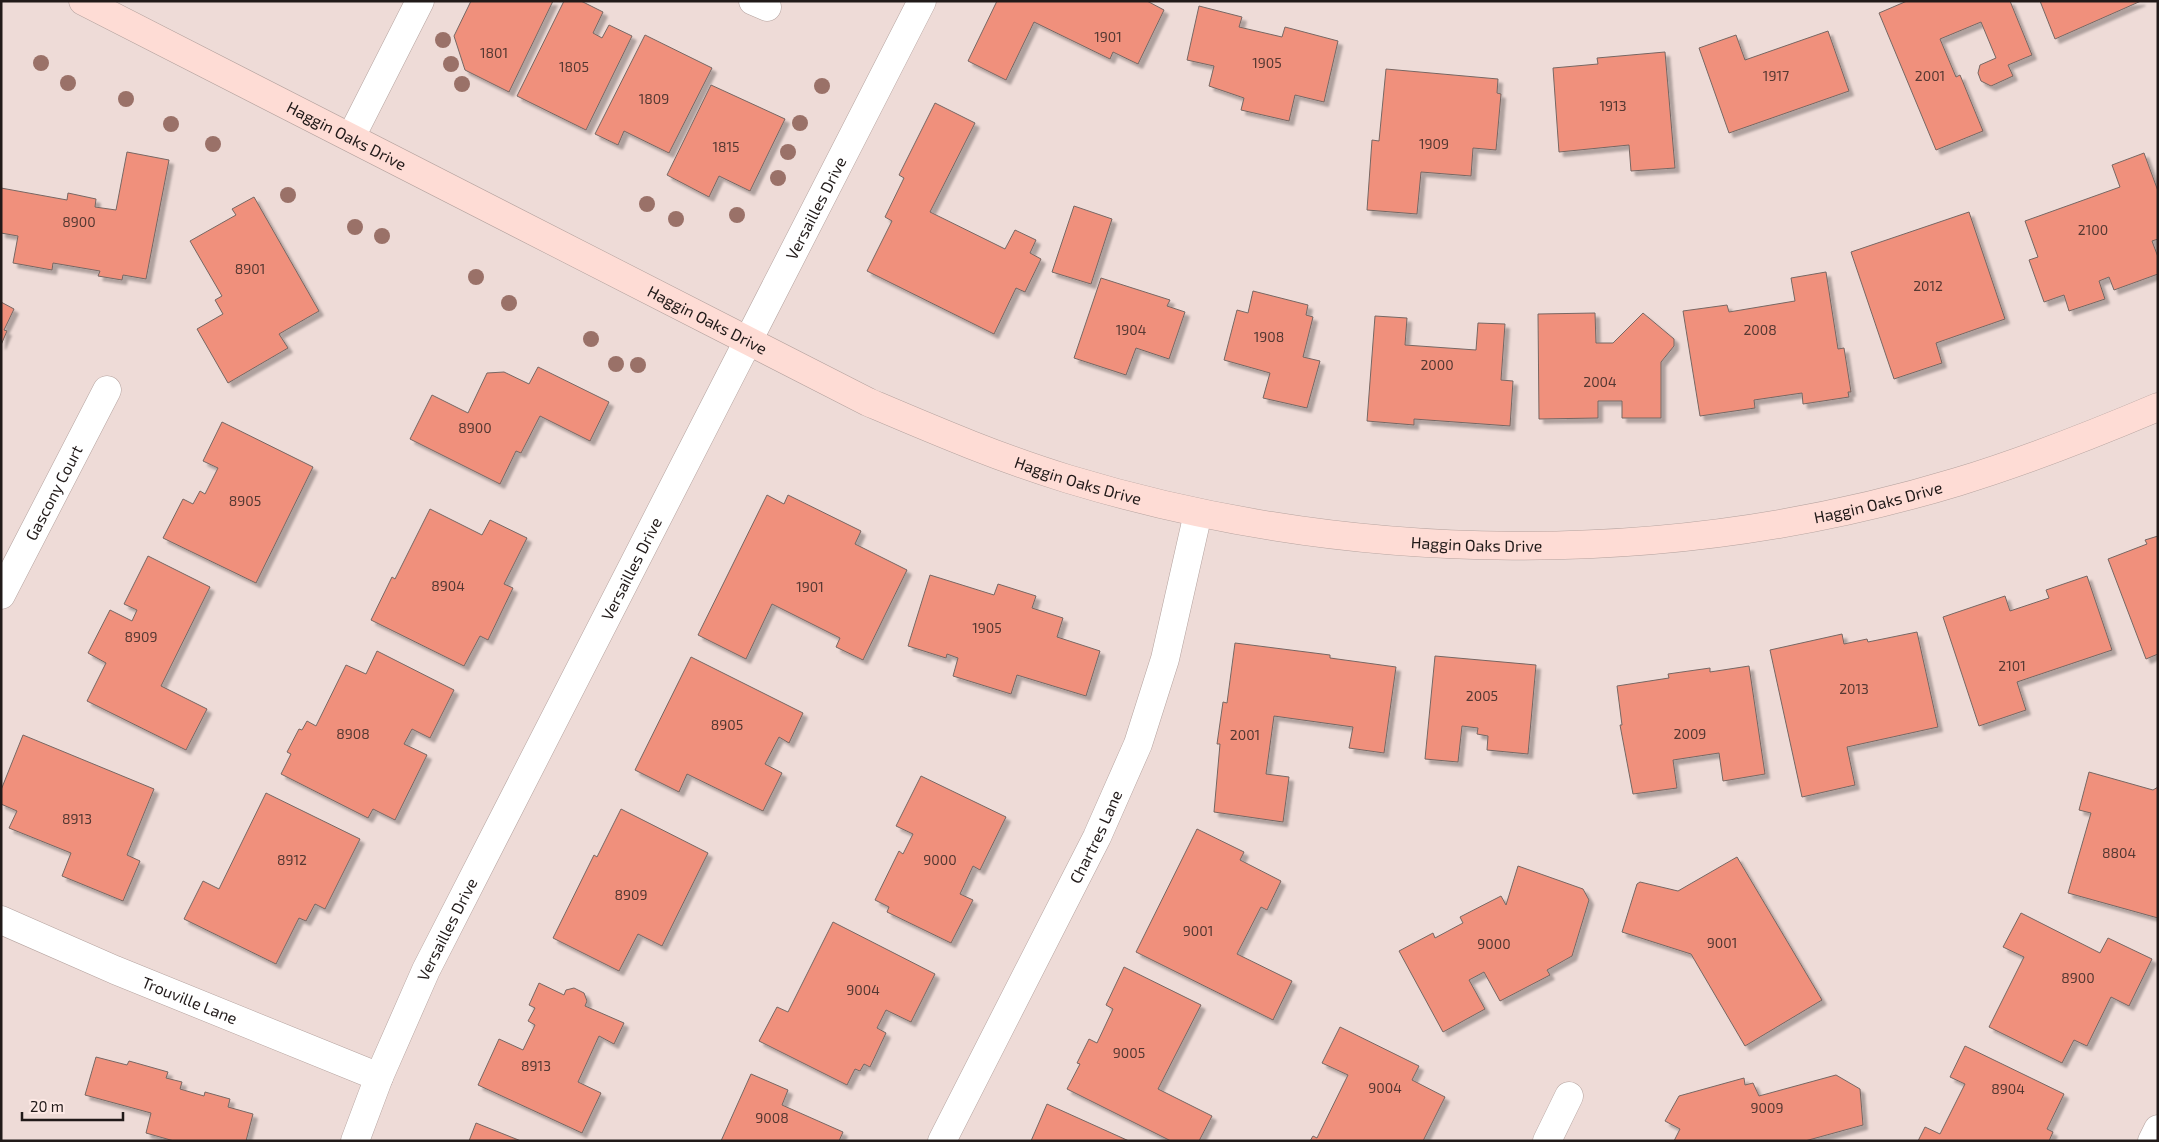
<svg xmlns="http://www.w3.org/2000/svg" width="2159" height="1142" font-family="'Exo 2',sans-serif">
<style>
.building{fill:#f0907b;stroke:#776763;filter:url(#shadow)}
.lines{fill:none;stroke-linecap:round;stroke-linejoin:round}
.street-casing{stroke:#b5a39f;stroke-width:29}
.secondary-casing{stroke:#b5a39f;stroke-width:29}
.street{stroke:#fff;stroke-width:28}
.secondary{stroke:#fedcd5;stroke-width:28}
.tree{fill:#9a7168}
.labels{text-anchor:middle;stroke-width:4.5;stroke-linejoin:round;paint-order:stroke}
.number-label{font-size:14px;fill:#553832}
.street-label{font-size:16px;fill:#211a19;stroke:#fce8e4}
</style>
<defs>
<filter id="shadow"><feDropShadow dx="4.5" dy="4.5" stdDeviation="1" flood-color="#0004"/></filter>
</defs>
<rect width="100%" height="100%" fill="#eedbd7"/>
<g class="building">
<path d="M471,1H553L509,92L465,70L454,36Z"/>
<path d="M564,1H581L603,12L593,33L602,38L609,25L632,36L586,130L517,96Z"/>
<path d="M997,1H1147L1164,10L1138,64L1113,52L1110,59L1034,22L1006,80L968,61Z"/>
<path d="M1907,1H2010L2032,55L2008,65L2013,76L1991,86L1981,81L1978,73L1980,65L1996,58L1981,22L1940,39L1956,77L1960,75L1983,131L1936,150L1879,13Z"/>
<path d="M2040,1H2141L2055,39Z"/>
<path d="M1199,6L1242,17L1239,27L1282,37L1285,27L1338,41L1324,102L1295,95L1289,121L1241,110L1244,98L1209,86L1214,66L1187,60Z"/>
<path d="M1828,31L1849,91L1729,133L1699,48L1736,35L1745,60Z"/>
<path d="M645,35L712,68L669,153L624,131L618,145L595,134Z"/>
<path d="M1665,52L1675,168L1631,171L1629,145L1559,152L1553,68L1598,64L1597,58Z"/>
<path d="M1386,69L1498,79L1497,93L1501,94L1496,150L1473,148L1471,176L1421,172L1417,214L1367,210L1372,140L1379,141Z"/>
<path d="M711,85L785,119L750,191L719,176L709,197L667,175Z"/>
<path d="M935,103L975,123L930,212L1005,249L1015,230L1036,240L1030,253L1041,259L1025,292L1016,288L994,334L867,271L892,221L885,217L904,178L899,175Z"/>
<path d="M127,152L169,160L146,279L123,275L122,280L98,276L100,271L53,263L52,270L13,263L18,236L1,233V188L67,200L68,193L96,199L95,207L116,210Z"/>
<path d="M2144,153L2158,191V239L2152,241L2158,257V274L2114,290L2109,277L2099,281L2105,299L2069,311L2064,295L2044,302L2029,260L2038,257L2025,221L2120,187L2112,165Z"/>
<path d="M254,197L319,311L279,334L288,348L228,383L197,329L223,314L215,300L222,296L190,241L236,215L232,209Z"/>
<path d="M1074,206L1112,219L1091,284L1052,272Z"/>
<path d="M1969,212L2005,319L1936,343L1942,363L1894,379L1851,252Z"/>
<path d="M1826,272L1838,349L1844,348L1851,392H1848L1849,397L1803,404L1802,393L1754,400L1755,408L1700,416L1683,311L1727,305L1729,312L1795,301L1791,278Z"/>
<path d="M1101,278L1170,300L1167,306L1185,312L1169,359L1136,348L1126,375L1074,358Z"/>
<path d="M1253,291L1308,305L1306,315L1313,317L1303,357L1320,361L1307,408L1263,398L1270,373L1224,360L1237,310L1248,313Z"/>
<path d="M1,302L14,309L4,330L7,331L1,345Z"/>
<path d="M1595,313L1596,343H1613L1643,313L1674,339V346L1661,362V418H1622V401H1598V418L1539,419L1538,314Z"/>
<path d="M1375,316L1407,318L1405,345L1476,350L1478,323L1505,324L1501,380L1513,381L1510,426L1414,419V425L1367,421Z"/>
<path d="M538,367L609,402L590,441L540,416L521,453L516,451L500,484L410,439L432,395L468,413L487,373L504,372L529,384Z"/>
<path d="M222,422L313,467L256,583L163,538L183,499L193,504L200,491L205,494L218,468L203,461Z"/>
<path d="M767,495L784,504L788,495L861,531L855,544L907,570L863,660L836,647L840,638L772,604L746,659L698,635Z"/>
<path d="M430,509L482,535L490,520L527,538L504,584L513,588L488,640L480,636L464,666L371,620L392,577L395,579Z"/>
<path d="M2158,536V654L2146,659L2108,559L2147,544L2145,540Z"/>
<path d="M148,556L210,587L161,686L207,709L186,750L87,701L106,663L88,653L110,610L132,621L137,610L124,604Z"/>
<path d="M930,575L994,595L998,584L1036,596L1032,608L1063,618L1057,637L1100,651L1086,696L1017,675L1011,694L953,676L958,658L947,654L946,658L908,646Z"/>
<path d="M2087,576L2112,650L2017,682L2026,710L1979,726L1943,617L2005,596L2010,611L2049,598L2046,590Z"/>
<path d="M1917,632L1938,727L1847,747L1855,785L1802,797L1770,650L1842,634L1844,644L1867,639L1868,642Z"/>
<path d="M1235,643L1330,655V658L1396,667L1384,753L1349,748L1353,727L1274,716L1266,774L1289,777L1283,822L1214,812L1220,744H1217L1223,702L1227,703Z"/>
<path d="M377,651L454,690L430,738L412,729L404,744L427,755L395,820L373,809L368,818L281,774L291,754L287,752L299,729L302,730L307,721L316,726L346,665L366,674Z"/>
<path d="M1435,656L1536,665L1528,754L1487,750L1488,736L1477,734L1478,728L1462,726L1458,762L1425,759Z"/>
<path d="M691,657L803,713L789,743L779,737L765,764L782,773L763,811L687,774L679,792L635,770Z"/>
<path d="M1749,666L1765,774L1723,781L1719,753L1673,760L1677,788L1633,794L1620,725H1622L1617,686L1669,678L1668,674L1710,668V672Z"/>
<path d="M23,735L154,789L127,855L140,861L123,901L62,876L71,853L9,828L17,811L1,804V790Z"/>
<path d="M2089,772L2153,790L2158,787V918L2068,893L2091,813L2079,810Z"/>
<path d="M921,776L1006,817L980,870L973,866L960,894L973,900L951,943L887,912L889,907L875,900L899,851L903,854L913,834L896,826Z"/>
<path d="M266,793L360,839L325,909L315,904L306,921L299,918L276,964L184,919L203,881L219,889Z"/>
<path d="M621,809L708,853L662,946L638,934L619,971L553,938L594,855L597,857Z"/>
<path d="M1197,829L1244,852L1240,860L1281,881L1267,910L1261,907L1237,954L1292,981L1273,1020L1136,952Z"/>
<path d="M1737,857L1822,1000L1745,1046L1691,954L1622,932L1637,884L1640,882L1678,891Z"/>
<path d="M1518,866L1583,889L1589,900L1572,956L1547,970L1550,975L1500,1001L1484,972L1469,980L1485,1009L1443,1032L1399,951L1433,933L1435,938L1463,923L1460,917L1501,896L1506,905Z"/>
<path d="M2021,913L2100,953L2108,938L2152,959L2129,1006L2111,997L2087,1046L2074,1040L2062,1063L1989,1027L2024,957L2003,947Z"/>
<path d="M833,922L935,974L911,1022L886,1010L877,1028L886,1033L870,1067L864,1064L860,1071L855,1069L847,1085L759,1041L777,1007L788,1012Z"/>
<path d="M1124,967L1201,1005L1158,1089L1212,1116L1199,1141H1171L1067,1089L1080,1064L1077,1063L1089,1039L1097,1043L1113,1009L1106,1005Z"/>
<path d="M539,983L564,995L566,990L574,988L584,993L587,1001L585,1006L624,1023L614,1044L599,1036L578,1082L601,1093L582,1133L478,1085L499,1039L523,1050L535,1025L528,1021L535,1008L529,1005Z"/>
<path d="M1340,1027L1419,1066L1412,1080L1445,1097L1423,1141H1310L1313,1136L1317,1138L1348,1075L1322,1063Z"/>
<path d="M1965,1046L2064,1094L2047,1129L2053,1132L2049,1141H1918L1925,1127L1940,1134L1965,1084L1950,1077Z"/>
<path d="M96,1057L127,1065L129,1061L168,1072L166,1078L182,1082L180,1089L204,1096L205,1092L230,1099L228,1107L253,1114L246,1141H174L146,1133L151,1113L85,1095Z"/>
<path d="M751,1074L788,1090L782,1105L843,1132L839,1141H721Z"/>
<path d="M1836,1075L1860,1089L1863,1125L1805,1141H1674L1680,1129L1665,1121L1679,1096L1744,1078L1745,1085L1753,1083L1759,1096Z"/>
<path d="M1047,1104L1129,1141H1031Z"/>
<path d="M476,1123L521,1141H469Z"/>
</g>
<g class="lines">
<defs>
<g id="street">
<path d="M753,1L767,7"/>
<path d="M351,137L420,1"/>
<path id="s1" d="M1,595L107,390"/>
<path id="s2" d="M1,920L115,970L379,1077"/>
<path id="s3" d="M355,1141L379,1077L426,970L922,1"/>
<path id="s4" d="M942,1141L1097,837L1138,744L1165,659L1198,513"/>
<path d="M1547,1141L1569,1096"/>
<path d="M2152,1141L2158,1129"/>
</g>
<g id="secondary">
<path id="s5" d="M83,1L868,402C934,430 999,458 1068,479C1355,566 1670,569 1957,482C2026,461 2092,435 2158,407"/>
</g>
</defs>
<use href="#street" class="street-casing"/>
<use href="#secondary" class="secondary-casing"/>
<use href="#street" class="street"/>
<use href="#secondary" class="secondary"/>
</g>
<g class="tree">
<circle cx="443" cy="40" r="8"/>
<circle cx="41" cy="63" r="8"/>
<circle cx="451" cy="64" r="8"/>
<circle cx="68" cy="83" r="8"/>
<circle cx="462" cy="84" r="8"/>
<circle cx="822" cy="86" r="8"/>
<circle cx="126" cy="99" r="8"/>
<circle cx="800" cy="123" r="8"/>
<circle cx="171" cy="124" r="8"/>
<circle cx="213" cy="144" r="8"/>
<circle cx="788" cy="152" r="8"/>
<circle cx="778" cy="178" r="8"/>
<circle cx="288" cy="195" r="8"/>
<circle cx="647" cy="204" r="8"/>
<circle cx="737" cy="215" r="8"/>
<circle cx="676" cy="219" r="8"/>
<circle cx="355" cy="227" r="8"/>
<circle cx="382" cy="236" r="8"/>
<circle cx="476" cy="277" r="8"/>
<circle cx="509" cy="303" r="8"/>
<circle cx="591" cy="339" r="8"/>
<circle cx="616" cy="364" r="8"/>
<circle cx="638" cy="365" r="8"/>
</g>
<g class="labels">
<g class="number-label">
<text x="1108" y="42">1901</text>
<text x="494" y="58">1801</text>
<text x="1267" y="68">1905</text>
<text x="574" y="72">1805</text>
<text x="1776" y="81">1917</text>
<text x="1930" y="81">2001</text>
<text x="654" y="104">1809</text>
<text x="1613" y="111">1913</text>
<text x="1434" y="149">1909</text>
<text x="726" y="152">1815</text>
<text x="79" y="227">8900</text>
<text x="2093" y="235">2100</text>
<text x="250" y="274">8901</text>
<text x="1928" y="291">2012</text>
<text x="1131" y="335">1904</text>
<text x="1760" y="335">2008</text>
<text x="1269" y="342">1908</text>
<text x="1437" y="370">2000</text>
<text x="1600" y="387">2004</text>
<text x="475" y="433">8900</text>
<text x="245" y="506">8905</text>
<text x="448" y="591">8904</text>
<text x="810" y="592">1901</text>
<text x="987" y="633">1905</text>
<text x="141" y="642">8909</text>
<text x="2012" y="671">2101</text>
<text x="1854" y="694">2013</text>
<text x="1482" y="701">2005</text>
<text x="727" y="730">8905</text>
<text x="353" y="739">8908</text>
<text x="1690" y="739">2009</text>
<text x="1245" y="740">2001</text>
<text x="77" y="824">8913</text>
<text x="2119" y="858">8804</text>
<text x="292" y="865">8912</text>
<text x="940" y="865">9000</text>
<text x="631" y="900">8909</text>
<text x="1198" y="936">9001</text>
<text x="1722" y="948">9001</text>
<text x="1494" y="949">9000</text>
<text x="2078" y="983">8900</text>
<text x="863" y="995">9004</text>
<text x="1129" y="1058">9005</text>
<text x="536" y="1071">8913</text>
<text x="1385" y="1093">9004</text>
<text x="2008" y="1094">8904</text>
<text x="1767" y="1113">9009</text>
<text x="772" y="1123">9008</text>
</g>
<g class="street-label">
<text dy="6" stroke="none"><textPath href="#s5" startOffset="296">Haggin Oaks Drive</textPath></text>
<text dy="6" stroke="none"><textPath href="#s3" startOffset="1041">Versailles Drive</textPath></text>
<text dy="6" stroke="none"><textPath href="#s5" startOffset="701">Haggin Oaks Drive</textPath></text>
<text dy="6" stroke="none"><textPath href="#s5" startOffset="1106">Haggin Oaks Drive</textPath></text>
<text dy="6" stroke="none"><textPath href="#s1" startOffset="115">Gascony Court</textPath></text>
<text dy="6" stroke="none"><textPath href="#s5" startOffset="1916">Haggin Oaks Drive</textPath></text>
<text dy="6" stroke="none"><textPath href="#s5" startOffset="1511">Haggin Oaks Drive</textPath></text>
<text dy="6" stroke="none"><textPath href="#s3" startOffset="636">Versailles Drive</textPath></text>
<text dy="6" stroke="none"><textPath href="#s4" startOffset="341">Chartres Lane</textPath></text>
<text dy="6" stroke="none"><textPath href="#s3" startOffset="231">Versailles Drive</textPath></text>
<text dy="6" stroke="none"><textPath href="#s2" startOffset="205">Trouville Lane</textPath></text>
</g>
</g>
<rect width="2159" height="1142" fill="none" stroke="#211a19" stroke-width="5"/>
<path d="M22 1112v8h101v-8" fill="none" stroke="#211a19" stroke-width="2.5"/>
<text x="30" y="1112" font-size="15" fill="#211a19" stroke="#fce8e4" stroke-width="4" paint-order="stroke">20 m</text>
</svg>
